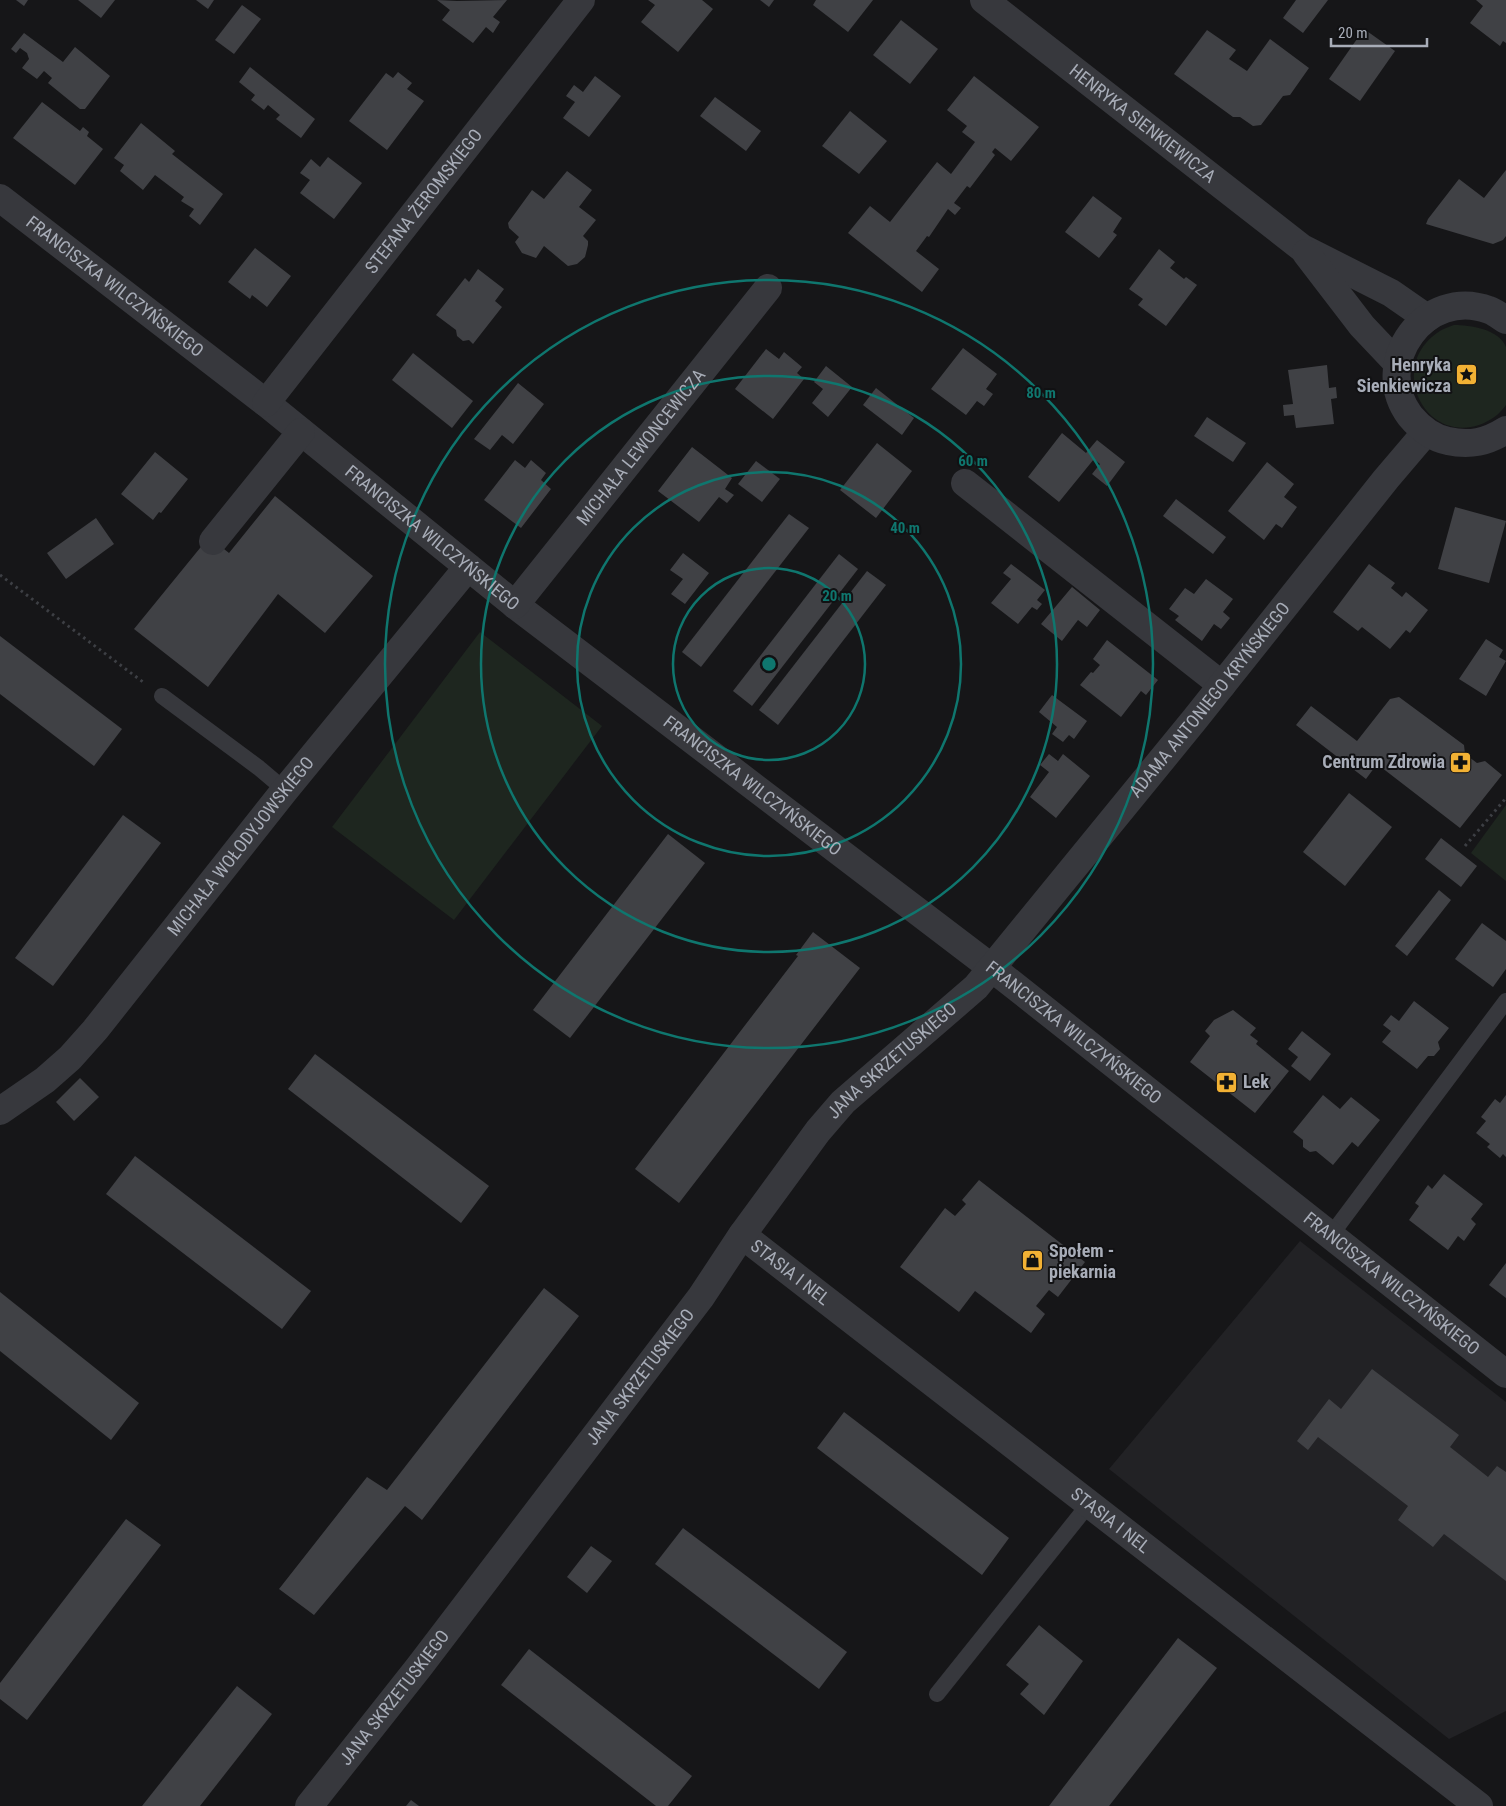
<svg xmlns="http://www.w3.org/2000/svg" width="1506" height="1806" font-family="'Roboto Condensed',sans-serif">
<style>
.built{fill:#222225}
.green{fill:#1e261f}
.building{fill:#404145}
.lines{fill:none;stroke-linecap:round;stroke-linejoin:round}
.path{stroke:#3d3f44;stroke-width:3;stroke-dasharray:2.5 4;stroke-linecap:butt}
.service{stroke:#37383d;stroke-width:16}
.minor{stroke:#37383d;stroke-width:28}
.tertiary{stroke:#37383d;stroke-width:28}
.ring{fill:none;stroke:#0f766e;stroke-width:2.5}
.labels{text-anchor:middle;stroke-width:4;stroke-linejoin:round;paint-order:stroke}
.street-label{font-size:18px;fill:#a8adb8;stroke:#111113}
.poi-label{font-size:18px;font-weight:bold;fill:#a8adb8;stroke:#111113;text-anchor:end}
.centre{fill:#0f766e;stroke:#111113;stroke-width:2.5}
.ring-label{font-size:15px;text-anchor:middle;font-weight:bold;fill:#0f766e;stroke:#111113;stroke-width:4;stroke-linejoin:round;paint-order:stroke}
</style>
<rect width="100%" height="100%" fill="#161618"/>
<path class="built" d="M1300,1241L1506,1402V1711L1449,1739L1109,1469Z"/>
<g class="green">
<path d="M1454,325C1470,325 1499,329 1506,347C1506,354 1506,395 1506,405C1499,415 1490,421 1479,425C1424,443 1388,367 1437,333C1442,329 1449,327 1454,325Z"/>
<path d="M480,632L602,726L454,920L332,827Z"/>
<path d="M1506,805V881L1471,853Z"/>
</g>
<g class="building">
<path d="M16,0H28L24,6Z"/>
<path d="M78,0H115L101,18Z"/>
<path d="M196,0H214L208,9Z"/>
<path d="M437,0L457,1L507,0L493,17L500,22L493,33L486,27L473,43L442,20L450,10Z"/>
<path d="M648,0H702L713,9L678,52L641,22L655,5Z"/>
<path d="M760,0H774L769,7Z"/>
<path d="M816,0H873L848,32L813,5Z"/>
<path d="M1296,0H1328L1303,33L1283,18Z"/>
<path d="M1476,0H1506V43L1503,41L1500,46L1470,23L1483,6Z"/>
<path d="M242,5L261,19L234,54L215,40Z"/>
<path d="M901,20L938,49L910,84L873,55Z"/>
<path d="M1364,29L1395,51L1360,101L1329,79Z"/>
<path d="M1207,30L1236,50L1229,59L1247,71L1270,39L1309,68L1290,95L1283,96L1261,125L1253,126L1240,117H1233L1174,74Z"/>
<path d="M24,33L63,62L75,47L110,76L85,109H80L48,83L52,78L44,71L37,79L22,68L29,59L27,53L20,48L16,53L11,49Z"/>
<path d="M250,67L315,119L301,138L276,119L280,115L268,105L264,110L251,100L255,95L239,82Z"/>
<path d="M398,72L412,83L407,89L424,101L387,150L349,121L386,73L393,78Z"/>
<path d="M595,76L621,96L589,137L563,118L575,102L566,96L574,85L583,92Z"/>
<path d="M974,76L1039,127L1011,161L995,148L992,152L995,155L970,188L967,186L954,203L961,208L955,215L948,209L929,237L927,236L916,251L939,269L922,292L848,233L870,206L890,222L937,162L951,174L975,142L962,132L967,126L947,110Z"/>
<path d="M715,97L761,131L746,151L700,116Z"/>
<path d="M42,102L80,131L83,127L89,132L87,136L103,149L75,185L13,138Z"/>
<path d="M850,111L887,141L859,174L822,146Z"/>
<path d="M141,123L175,151L172,154L223,194L200,225L189,216L194,209L181,201L184,197L155,175L143,190L120,171L124,165L114,158Z"/>
<path d="M328,157L362,183L334,219L300,193L310,180L300,173L311,159L320,167Z"/>
<path d="M1506,170V236L1503,240L1493,244L1426,224L1428,219L1459,179L1484,198Z"/>
<path d="M567,171L592,190L579,207L596,220L583,236L588,241V245L585,257L577,264L568,266L544,246L536,258L522,253L515,242L519,237L509,228L508,223L532,190L544,199Z"/>
<path d="M1093,196L1122,218L1113,232L1117,235L1099,258L1065,232Z"/>
<path d="M255,248L291,276L267,307L252,295L250,299L228,282Z"/>
<path d="M1159,249L1175,262L1170,268L1184,279L1186,277L1197,285L1166,326L1138,305L1143,299L1129,289Z"/>
<path d="M478,269L504,289L495,301L502,307L473,344L469,340L463,341L457,336L456,330L436,315L465,278L469,282Z"/>
<path d="M963,348L997,374L986,389L993,394L984,406L977,401L966,415L931,389Z"/>
<path d="M766,349L779,359L784,352L802,367L797,373L804,379L773,419L735,389Z"/>
<path d="M413,353L473,401L452,428L392,380Z"/>
<path d="M1327,365L1329,388L1336,387L1337,398L1331,399L1334,424L1296,428L1294,415L1284,416L1283,405L1293,404L1288,370Z"/>
<path d="M826,366L852,387L828,417L812,403L823,389L814,382Z"/>
<path d="M518,383L544,404L513,444L502,435L490,450L474,439Z"/>
<path d="M876,388L914,418L902,435L863,405Z"/>
<path d="M1207,417L1246,443L1233,462L1194,436Z"/>
<path d="M1062,433L1086,453L1097,440L1125,462L1107,486L1092,474L1100,464L1094,459L1059,502L1028,477Z"/>
<path d="M877,443L912,471L876,518L840,490Z"/>
<path d="M692,447L732,478L725,489L734,495L727,503L719,497L699,522L658,491Z"/>
<path d="M155,452L188,479L161,513L159,512L153,520L121,494Z"/>
<path d="M515,460L525,468L531,460L546,473L541,480L551,489L521,528L484,500Z"/>
<path d="M756,461L780,479L762,502L738,484Z"/>
<path d="M1267,462L1294,484L1284,497L1297,507L1282,528L1276,524L1264,540L1228,511Z"/>
<path d="M275,496L373,576L325,633L278,594L208,687L134,629L209,537L229,553Z"/>
<path d="M1176,499L1226,537L1213,554L1163,516Z"/>
<path d="M1455,507L1506,521L1489,583L1438,569Z"/>
<path d="M789,514L809,528L701,667L682,652Z"/>
<path d="M96,518L114,544L66,579L47,553Z"/>
<path d="M683,553L709,573L685,604L671,594L683,579L670,570Z"/>
<path d="M839,554L858,569L752,706L733,691Z"/>
<path d="M1011,564L1045,590L1037,600L1042,604L1037,610L1032,607L1018,624L991,603L1011,579L1003,573Z"/>
<path d="M1369,564L1395,583L1391,588L1402,597L1406,592L1428,610L1410,633L1406,630L1390,649L1362,627L1358,631L1333,612Z"/>
<path d="M867,571L886,585L778,725L759,710Z"/>
<path d="M1206,579L1233,599L1223,612L1230,618L1221,629L1214,624L1202,641L1175,620L1179,616L1169,609L1185,588L1194,594Z"/>
<path d="M1072,587L1100,610L1087,627L1078,620L1062,641L1041,624Z"/>
<path d="M0,636L122,729L94,766L0,694Z"/>
<path d="M1486,639L1503,650L1499,657L1506,661L1486,696L1459,679Z"/>
<path d="M1107,640L1158,680L1146,695L1141,691L1121,717L1080,685L1091,672L1093,673L1100,665L1093,659Z"/>
<path d="M1052,695L1087,721L1074,739L1069,735L1063,742L1052,734L1057,727L1039,712Z"/>
<path d="M1399,697L1464,745L1465,754L1477,763L1485,761L1502,775L1460,828L1377,764L1366,779L1296,725L1311,706L1357,741L1390,699Z"/>
<path d="M1049,754L1058,761L1063,754L1090,776L1056,818L1030,797L1049,772L1040,765Z"/>
<path d="M1349,793L1392,827L1345,886L1303,852Z"/>
<path d="M123,815L161,843L53,986L15,958Z"/>
<path d="M668,834L705,863L570,1038L533,1010Z"/>
<path d="M1441,838L1477,866L1461,887L1425,859Z"/>
<path d="M1439,890L1451,900L1407,956L1395,946Z"/>
<path d="M1482,923L1506,941V969L1493,987L1455,959Z"/>
<path d="M813,932L860,968L679,1203L635,1169L798,956L796,955Z"/>
<path d="M1414,1001L1449,1028L1438,1042L1440,1049L1434,1056H1428L1417,1069L1382,1042L1391,1031L1383,1025L1391,1015L1399,1021Z"/>
<path d="M1233,1010L1256,1028L1250,1035L1258,1041L1256,1044L1289,1071L1255,1113L1190,1062L1210,1036L1205,1031L1214,1020Z"/>
<path d="M1302,1031L1331,1054L1310,1081L1291,1066L1298,1057L1288,1049Z"/>
<path d="M315,1054L489,1186L461,1223L288,1089Z"/>
<path d="M80,1078L99,1097L74,1121L56,1102Z"/>
<path d="M1323,1095L1340,1109L1351,1097L1380,1120L1358,1147L1352,1142L1333,1165L1316,1151L1310,1152L1303,1147V1140L1293,1132Z"/>
<path d="M1506,1095V1157L1503,1154L1500,1158L1487,1147L1490,1144L1476,1133L1486,1121L1481,1117L1495,1099L1500,1103Z"/>
<path d="M135,1156L311,1291L282,1329L106,1194Z"/>
<path d="M1444,1174L1483,1204L1471,1219L1476,1224L1464,1241L1458,1236L1448,1250L1409,1220L1419,1206L1415,1203L1428,1185L1432,1189Z"/>
<path d="M979,1180L1085,1262L1058,1297L1049,1290L1036,1306L1045,1314L1031,1333L975,1291L959,1312L900,1267L945,1208L955,1216L966,1204L962,1200Z"/>
<path d="M1506,1263V1298L1489,1285Z"/>
<path d="M544,1288L579,1316L422,1520L405,1506L314,1615L279,1589L367,1477L387,1490Z"/>
<path d="M0,1292L139,1403L111,1440L0,1351Z"/>
<path d="M1372,1369L1459,1435L1450,1447L1488,1477L1497,1466L1506,1472V1581L1444,1534L1433,1547L1398,1520L1408,1506L1318,1437L1308,1450L1297,1441L1329,1399L1341,1409Z"/>
<path d="M844,1412L1009,1538L982,1575L817,1448Z"/>
<path d="M126,1519L161,1545L27,1720L0,1699V1683Z"/>
<path d="M683,1528L847,1652L819,1689L655,1564Z"/>
<path d="M591,1546L612,1561L587,1593L567,1577Z"/>
<path d="M1039,1625L1083,1661L1044,1715L1020,1694L1029,1684L1006,1665Z"/>
<path d="M1178,1638L1217,1668L1109,1806H1049Z"/>
<path d="M529,1649L692,1776L668,1806H656L501,1685Z"/>
<path d="M237,1686L272,1714L200,1806H142Z"/>
<path d="M411,1800L419,1806H406Z"/>
</g>
<g class="lines">
<g class="path">
<path d="M0,575L143,682"/>
<path d="M1465,846L1506,798"/>
</g>
<g class="service">
<path d="M162,696L259,768L285,790"/>
<path d="M1331,1235L1506,1001"/>
<path d="M937,1694L1089,1504"/>
</g>
<g class="minor">
<path id="s1" d="M0,198L266,403L515,605L992,968L1506,1374"/>
<path id="s2" d="M266,403L581,0"/>
<path d="M965,483L1222,685"/>
<path d="M213,541L301,432"/>
<path id="s3" d="M515,605L768,288"/>
<path id="s4" d="M0,1111L45,1080L70,1058L95,1030L285,790L468,567"/>
<path id="s5" d="M742,1235L1479,1806"/>
<path id="s6" d="M309,1806L419,1667L701,1297L742,1235L818,1131L843,1102L976,987L1195,719L1386,479L1426,432"/>
</g>
<g class="tertiary">
<path id="s7" d="M984,0L1302,248L1391,293L1427,318"/>
<path d="M1306,253L1362,326L1397,363"/>
<path d="M1506,320C1501,317 1495,312 1489,310C1426,286 1370,363 1410,416C1420,428 1433,438 1448,441C1470,446 1487,442 1506,430"/>
</g>
</g>
<g class="ring">
<circle cx="769" cy="664" r="96"/>
<circle cx="769" cy="664" r="192"/>
<circle cx="769" cy="664" r="288"/>
<circle cx="769" cy="664" r="384"/>
</g>
<defs>
<symbol id="sight-square" viewBox="-11 -11 22 22"><rect x="-9" y="-9" width="18" height="18" rx="4" fill="#f2b134" stroke="#111113"/><path d="M0-6L1.8-2.2L6-1.7L2.9 1.2L3.7 5.4L0 3.3L-3.7 5.4L-2.9 1.2L-6-1.7L-1.8-2.2Z" fill="#111"/></symbol>
<symbol id="pharmacy-square" viewBox="-11 -11 22 22"><rect x="-9" y="-9" width="18" height="18" rx="4" fill="#f2b134" stroke="#111113"/><path d="M-2-6h4v4h4v4h-4v4h-4v-4h-4v-4h4Z" fill="#111"/></symbol>
<symbol id="shop-square" viewBox="-11 -11 22 22"><rect x="-9" y="-9" width="18" height="18" rx="4" fill="#f2b134" stroke="#111113"/><path d="M-5-2.5h2.3a2.7 3.5 0 0 1 5.4 0H5L5.5 6h-11ZM-1.5-2.5h3a1.5 2.3 0 0 0-3 0Z" fill="#111"/></symbol>
</defs>
<g fill-rule="evenodd">
<use href="#sight-square" x="1454" y="362" width="25" height="25"/>
<use href="#pharmacy-square" x="1448" y="750" width="25" height="25"/>
<use href="#pharmacy-square" x="1214" y="1070" width="25" height="25"/>
<use href="#shop-square" x="1020" y="1248" width="25" height="25"/>
</g>
<g class="labels">
<g class="street-label">
<text dy="6" stroke="none"><textPath href="#s7" startOffset="201">HENRYKA SIENKIEWICZA</textPath></text>
<text dy="6" stroke="none"><textPath href="#s2" startOffset="256">STEFANA ŻEROMSKIEGO</textPath></text>
<text dy="6" stroke="none"><textPath href="#s1" startOffset="145">FRANCISZKA WILCZYŃSKIEGO</textPath></text>
<text dy="6" stroke="none"><textPath href="#s3" startOffset="202">MICHAŁA LEWONCEWICZA</textPath></text>
<text dy="6" stroke="none"><textPath href="#s1" startOffset="550">FRANCISZKA WILCZYŃSKIEGO</textPath></text>
<text dy="6" stroke="none"><textPath href="#s6" startOffset="1430">ADAMA ANTONIEGO KRYŃSKIEGO</textPath></text>
<text dy="6" stroke="none"><textPath href="#s1" startOffset="955">FRANCISZKA WILCZYŃSKIEGO</textPath></text>
<text dy="6" stroke="none"><textPath href="#s4" startOffset="360">MICHAŁA WOŁODYJOWSKIEGO</textPath></text>
<text dy="6" stroke="none"><textPath href="#s1" startOffset="1360">FRANCISZKA WILCZYŃSKIEGO</textPath></text>
<text dy="6" stroke="none"><textPath href="#s6" startOffset="948">JANA SKRZETUSKIEGO</textPath></text>
<text dy="6" stroke="none"><textPath href="#s5" startOffset="61">STASIA I NEL</textPath></text>
<text dy="6" stroke="none"><textPath href="#s1" startOffset="1765">FRANCISZKA WILCZYŃSKIEGO</textPath></text>
<text dy="6" stroke="none"><textPath href="#s6" startOffset="542">JANA SKRZETUSKIEGO</textPath></text>
<text dy="6" stroke="none"><textPath href="#s5" startOffset="466">STASIA I NEL</textPath></text>
<text dy="6" stroke="none"><textPath href="#s6" startOffset="138">JANA SKRZETUSKIEGO</textPath></text>
</g>
<g class="poi-label">
<text x="1451" y="371">Henryka<tspan x="1451" dy="21">Sienkiewicza</tspan></text>
<text x="1445" y="768">Centrum Zdrowia</text>
<text x="1243" y="1088" text-anchor="start">Lek</text>
<text x="1049" y="1257" text-anchor="start">Społem -<tspan x="1049" dy="21">piekarnia</tspan></text>
</g>
</g>
<circle cx="769" cy="664" r="8" class="centre"/>
<g class="ring-label">
<text x="1041" y="398">80 m</text>
<text x="973" y="466">60 m</text>
<text x="905" y="533">40 m</text>
<text x="837" y="601">20 m</text>
</g>
<path d="M1331 38v8h96v-8" fill="none" stroke="#a8adb8" stroke-width="2.5"/>
<text x="1338" y="38" font-size="15" fill="#a8adb8" stroke="#111113" stroke-width="4" paint-order="stroke">20 m</text>
</svg>
